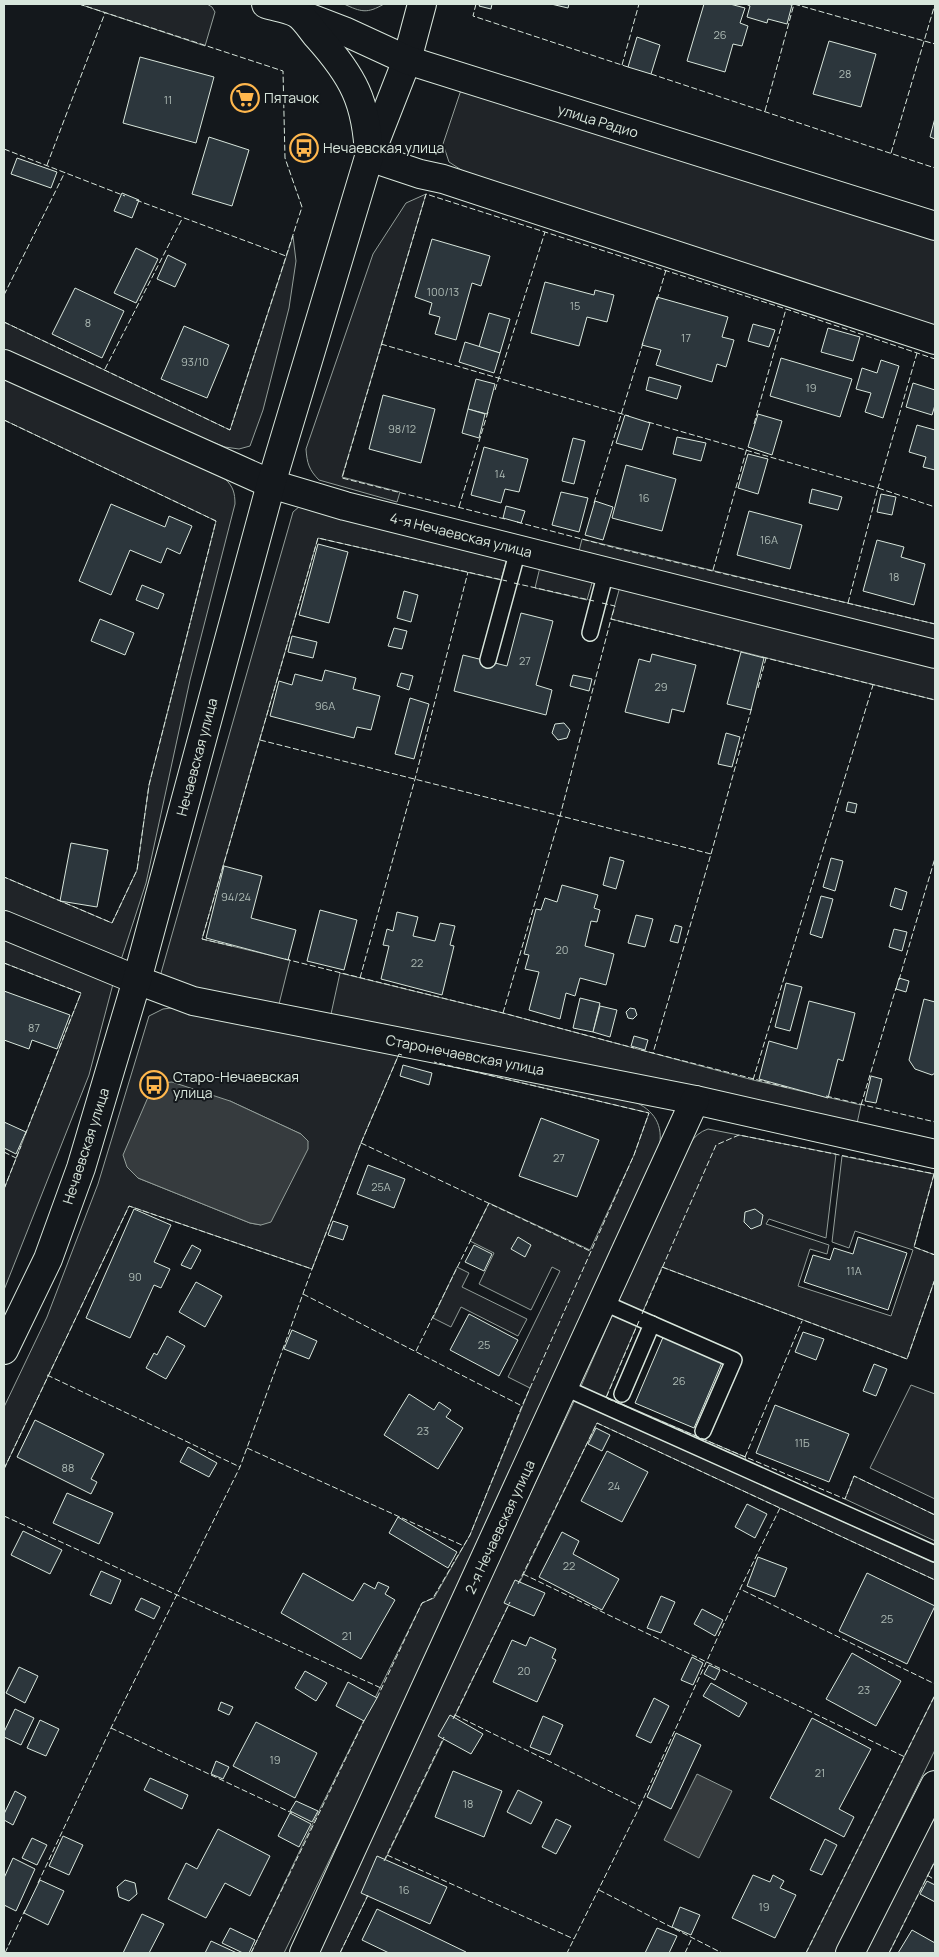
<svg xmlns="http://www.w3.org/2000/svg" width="939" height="1957" font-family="Manrope,sans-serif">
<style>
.green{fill:#202428;stroke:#939e99;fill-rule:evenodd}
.water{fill:#363b3e;stroke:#939e99}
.building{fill:#2c363c;stroke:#d8e6dc}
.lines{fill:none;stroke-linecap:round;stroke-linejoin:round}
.service-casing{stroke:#d8e6dc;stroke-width:18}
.minor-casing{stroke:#d8e6dc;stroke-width:30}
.tertiary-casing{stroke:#d8e6dc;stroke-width:30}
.service{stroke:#14181c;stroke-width:15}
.minor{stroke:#14181c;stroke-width:28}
.tertiary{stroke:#14181c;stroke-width:28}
.fence{stroke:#d8e6dc;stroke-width:1;stroke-dasharray:6 2.5;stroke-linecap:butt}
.labels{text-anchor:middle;stroke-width:4;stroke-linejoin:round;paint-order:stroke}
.number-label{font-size:11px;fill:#adbab4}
.poi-label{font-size:14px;fill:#d8e6dc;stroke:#14181c;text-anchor:start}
.street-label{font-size:14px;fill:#d8e6dc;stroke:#14181c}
</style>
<rect width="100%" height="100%" fill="#14181c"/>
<g class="green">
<path d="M79,4H207L212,7L215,12L205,46Z"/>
<path d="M344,4H384C367,14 361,12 344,4Z"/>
<path d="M462,87L935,234V326L466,173L449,162L443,144Z"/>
<path d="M426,194L342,477L400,492L397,502L319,480C309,470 307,463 306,449L373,254L406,203Z"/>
<path d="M293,236L296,261L289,308L263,410L250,446L239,449L225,447L189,433L4,350V322L230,430Z"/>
<path d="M4,377L225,479C233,486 235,493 235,504L190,680L146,883L121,960L4,911V877L112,923L137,870L149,785L216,521L4,420Z"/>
<path d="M300,506L508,555L501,580L318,538L202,939L290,960L279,1004L192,990L163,978L161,973L293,512Z"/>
<path d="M582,539L935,624V641L579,551Z"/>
<path d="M541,563L594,576L587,600L535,588Z"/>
<path d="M621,583L935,663V700L611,619Z"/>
<path d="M4,938L113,984L89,1075L4,1290V1189L81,993L4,963Z"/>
<path d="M340,973L503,1013L753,1080L861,1105L856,1128L331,1014Z"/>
<path d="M171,1008L344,1041L633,1101C654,1110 664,1125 659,1148L479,1554L284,1953H251L313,1823L422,1603L434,1598L470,1535L530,1388L508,1377L560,1271L552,1267L531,1310L479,1284L494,1253L470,1241L489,1203L590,1250L634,1155L649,1113L399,1054L361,1143L312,1269L129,1206L4,1469V1407L47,1317L98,1184L149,1016L163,1009ZM230,1101L301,1134L308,1141L261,1225L250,1223L138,1178Z"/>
<path d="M708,1129L836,1154L826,1238L769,1219L766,1224L829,1245L827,1254L810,1249L798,1286L891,1316L913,1250L855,1231L849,1248L832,1242L842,1156L934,1174L914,1247L935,1255V1279L907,1359L662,1267L606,1397L745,1457L753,1481L935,1563V1580L597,1423L340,1953H316L422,1721L579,1391L678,1165C685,1151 692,1134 708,1129Z"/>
<path d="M457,1267L469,1273L462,1287L527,1319L518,1336L461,1307L451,1327L433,1318Z"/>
<path d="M911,1385L935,1394V1499L870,1468Z"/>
<path d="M854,1476L935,1515V1541L845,1499Z"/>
<path d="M935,1695V1750L835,1953H806Z"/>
<path d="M935,1806V1861L889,1953H859Z"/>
</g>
<g class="water">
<path d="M172,1082L230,1101L301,1134L308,1141V1149L271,1222L261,1225L250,1223L138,1178L127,1167L123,1155L152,1088L160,1083Z"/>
<path d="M697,1774L732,1791L699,1858L664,1840Z"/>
</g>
<g class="building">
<path d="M480,4H492L491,9L479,6Z"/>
<path d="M551,4H569L568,8Z"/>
<path d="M704,4H730L745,8L740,23L748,26L742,46L733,44L725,72L687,61Z"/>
<path d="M746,4H787L792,5L787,24L768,19L767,23L747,17L750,6Z"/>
<path d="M637,37L660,45L651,74L628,67Z"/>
<path d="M829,41L876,54L861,107L813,94Z"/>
<path d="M140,57L214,77L196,143L123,123Z"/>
<path d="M935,118V139L930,137Z"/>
<path d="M209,137L249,150L232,206L192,194Z"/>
<path d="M17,158L57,172L51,188L11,174Z"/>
<path d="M122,193L139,200L132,218L114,211Z"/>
<path d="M432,239L490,256L481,286L472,283L456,340L435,334L440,317L429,314L432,303L415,297Z"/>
<path d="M136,248L158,259L136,303L114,293Z"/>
<path d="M168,255L186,264L175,287L157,279Z"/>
<path d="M545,282L594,295L595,290L614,295L607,322L587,317L579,346L531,333Z"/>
<path d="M75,288L124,311L102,358L52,334Z"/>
<path d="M657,297L728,317L722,337L734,340L726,367L717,364L712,382L656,365L661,350L642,345Z"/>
<path d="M489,313L510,319L500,353L479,347Z"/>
<path d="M753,324L775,330L769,347L748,341Z"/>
<path d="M184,326L229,345L207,398L161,379Z"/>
<path d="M828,328L860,337L853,361L821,352Z"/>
<path d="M465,342L500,353L494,373L459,362Z"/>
<path d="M781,358L852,379L840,417L770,396Z"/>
<path d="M881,360L899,366L883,418L865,412L871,393L856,389L862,368L877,373Z"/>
<path d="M649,377L681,386L677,399L646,390Z"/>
<path d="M476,379L495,384L487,414L468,409Z"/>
<path d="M913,383L935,390V405L932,415L906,407Z"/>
<path d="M383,395L435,409L421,463L369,449Z"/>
<path d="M468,409L485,414L479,438L462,433Z"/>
<path d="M758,414L782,421L772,455L748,447Z"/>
<path d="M625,415L650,423L642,450L616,443Z"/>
<path d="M917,425L935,430V470L923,467L926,457L909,452Z"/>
<path d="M677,437L706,443L701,461L673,454Z"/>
<path d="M573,438L585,441L574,484L562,481Z"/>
<path d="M484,447L528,459L519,492L505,489L501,503L471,495Z"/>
<path d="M748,454L768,459L758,494L738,488Z"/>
<path d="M626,465L676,479L662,531L612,518Z"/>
<path d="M812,489L842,497L838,510L809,503Z"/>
<path d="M561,492L588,498L579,532L552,525Z"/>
<path d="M881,494L896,497L892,515L877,512Z"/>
<path d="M595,501L613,507L603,540L585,535Z"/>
<path d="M111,504L165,527L169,516L192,526L180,554L167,548L161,563L130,550L111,595L79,581Z"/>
<path d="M506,506L525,511L521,523L503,518Z"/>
<path d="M749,511L802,525L790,569L737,555Z"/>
<path d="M877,540L904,547L901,557L925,564L914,605L863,591Z"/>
<path d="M318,544L348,552L329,623L299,615Z"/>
<path d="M142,585L164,594L158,609L136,600Z"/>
<path d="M404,591L418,595L411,622L397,618Z"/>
<path d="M521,613L553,621L536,685L552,690L546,715L454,691L463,655L507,666Z"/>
<path d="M100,619L134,633L125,655L91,641Z"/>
<path d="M394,628L407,631L402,649L388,646Z"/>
<path d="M292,636L317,642L313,658L288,652Z"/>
<path d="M741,652L764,658L751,710L727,704Z"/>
<path d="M652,654L696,665L684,712L672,709L669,723L625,712L639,659L650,662Z"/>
<path d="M325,670L356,678L353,689L380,696L371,730L357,727L354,738L270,716L279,681L292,685L295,674L322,681Z"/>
<path d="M401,673L413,676L409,690L397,686Z"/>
<path d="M573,675L592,679L589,691L570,686Z"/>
<path d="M410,698L429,704L414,759L395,754Z"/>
<path d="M564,723L570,730L567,738L558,740L552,733L555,724Z"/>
<path d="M726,733L740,737L732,767L718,764Z"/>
<path d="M848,802L857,804L855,813L846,811Z"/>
<path d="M71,843L108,850L97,907L60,901Z"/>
<path d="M610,857L624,861L616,889L603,885Z"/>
<path d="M831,858L843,861L835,891L823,887Z"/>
<path d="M224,866L262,876L251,918L296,930L288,960L206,938Z"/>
<path d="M562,885L598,895L594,908L600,910L597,922L591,921L585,946L614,954L606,985L580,978L575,996L566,993L560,1019L529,1010L539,972L525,969L529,955L524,954L536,909L541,910L545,898L557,902Z"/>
<path d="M895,888L907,892L902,910L890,906Z"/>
<path d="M821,896L833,899L822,938L810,934Z"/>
<path d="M320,910L357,920L344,970L307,961Z"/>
<path d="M397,912L418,917L413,936L435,941L440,923L455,926L450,945L454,946L442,995L381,979L389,946L383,945L387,929L393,931Z"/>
<path d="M636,915L653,919L645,947L628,943Z"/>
<path d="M675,925L682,927L678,943L670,941Z"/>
<path d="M894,929L907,932L902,951L889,947Z"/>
<path d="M899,978L909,981L906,992L896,989Z"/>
<path d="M786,983L802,987L790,1031L775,1027Z"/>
<path d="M4,991L70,1015L57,1049L32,1040L29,1049L4,1040Z"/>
<path d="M580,998L600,1003L593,1032L573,1028Z"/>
<path d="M924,999L935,1002V1073L932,1075L915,1069L909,1060Z"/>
<path d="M809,1001L855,1013L843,1061L838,1059L828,1098L759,1079L769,1041L797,1049Z"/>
<path d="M600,1006L617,1010L610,1037L593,1032Z"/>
<path d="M630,1008L635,1009L637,1015L633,1019L628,1018L626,1012Z"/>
<path d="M634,1036L648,1040L645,1050L631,1046Z"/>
<path d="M403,1065L432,1073L429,1085L400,1076Z"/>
<path d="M871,1076L882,1079L876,1103L865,1101Z"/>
<path d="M541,1118L599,1140L577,1197L519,1176Z"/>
<path d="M4,1122L26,1132L16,1154L4,1148Z"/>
<path d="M368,1165L405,1179L394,1208L357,1194Z"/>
<path d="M134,1209L171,1225L154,1262L170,1269L161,1288L154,1285L130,1338L86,1318Z"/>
<path d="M755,1209L763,1215L761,1225L751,1229L744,1222L745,1212Z"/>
<path d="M333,1221L348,1226L343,1240L328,1235Z"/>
<path d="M518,1237L531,1245L525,1257L511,1249Z"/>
<path d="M858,1237L907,1253L888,1310L804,1282L813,1255L830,1260L834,1248L853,1254Z"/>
<path d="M192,1245L201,1250L191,1269L181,1265Z"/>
<path d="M474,1245L492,1254L484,1271L465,1262Z"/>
<path d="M196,1282L222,1296L205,1327L179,1312Z"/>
<path d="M469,1314L518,1340L499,1376L450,1350Z"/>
<path d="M292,1330L317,1341L309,1359L284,1349Z"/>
<path d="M803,1332L824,1339L816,1360L795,1352Z"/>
<path d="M664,1335L723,1360L694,1428L635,1403Z"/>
<path d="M167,1336L185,1346L166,1379L146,1368L154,1353L157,1355Z"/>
<path d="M874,1364L887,1369L876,1396L863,1391Z"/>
<path d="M409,1394L434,1410L439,1402L451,1410L446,1417L463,1428L438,1469L384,1435Z"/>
<path d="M775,1405L849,1434L829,1482L756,1453Z"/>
<path d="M35,1420L104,1454L91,1479L97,1482L91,1494L17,1457Z"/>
<path d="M596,1428L610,1435L602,1451L588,1444Z"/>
<path d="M188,1447L217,1463L209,1477L180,1462Z"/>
<path d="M607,1451L648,1472L622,1522L581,1501Z"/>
<path d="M67,1493L113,1513L99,1544L53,1523Z"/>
<path d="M747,1504L767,1514L755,1538L735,1527Z"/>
<path d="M398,1517L457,1552L448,1568L389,1533Z"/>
<path d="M23,1531L62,1550L50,1574L11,1555Z"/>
<path d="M562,1532L579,1541L573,1554L619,1579L602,1610L539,1577Z"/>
<path d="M758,1557L787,1568L775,1597L747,1586Z"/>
<path d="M101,1571L121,1580L111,1604L90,1595Z"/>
<path d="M303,1573L353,1601L364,1583L375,1589L378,1582L389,1587L385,1594L395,1600L361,1659L281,1613Z"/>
<path d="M867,1573L935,1606L907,1664L839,1631Z"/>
<path d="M515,1580L545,1593L534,1616L504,1603Z"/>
<path d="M661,1596L675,1602L661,1633L647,1628Z"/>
<path d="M141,1598L160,1607L154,1619L135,1610Z"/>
<path d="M702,1609L723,1620L715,1636L694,1624Z"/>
<path d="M530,1637L556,1649L552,1658L556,1660L537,1702L493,1682L512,1640L526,1646Z"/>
<path d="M852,1653L901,1681L876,1726L826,1699Z"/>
<path d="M692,1657L703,1663L693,1685L681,1680Z"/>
<path d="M709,1665L720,1670L715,1680L704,1674Z"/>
<path d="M19,1667L38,1676L25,1703L6,1693Z"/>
<path d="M305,1671L327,1683L316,1701L295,1688Z"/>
<path d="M348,1682L377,1698L364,1721L336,1706Z"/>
<path d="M711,1683L747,1703L739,1717L703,1696Z"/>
<path d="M654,1698L669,1706L651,1743L636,1736Z"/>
<path d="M221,1702L233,1707L229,1715L218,1710Z"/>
<path d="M15,1709L34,1718L21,1745L4,1737V1732Z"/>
<path d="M450,1715L483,1734L471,1754L438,1736Z"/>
<path d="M543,1716L563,1725L550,1755L530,1747Z"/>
<path d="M812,1718L871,1749L839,1809L854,1817L844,1837L770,1798Z"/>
<path d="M40,1720L59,1729L46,1756L27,1748Z"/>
<path d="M256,1722L317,1753L295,1798L233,1766Z"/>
<path d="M676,1733L701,1745L671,1809L647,1797Z"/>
<path d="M216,1761L229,1767L223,1779L211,1774Z"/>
<path d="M453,1771L502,1791L484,1837L435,1817Z"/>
<path d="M150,1778L188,1795L182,1809L144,1790Z"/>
<path d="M518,1790L542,1802L531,1824L507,1812Z"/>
<path d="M15,1791L26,1797L13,1825L4,1820V1814Z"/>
<path d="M296,1801L318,1811L312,1822L290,1811Z"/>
<path d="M290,1813L311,1824L299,1847L278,1836Z"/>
<path d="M556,1819L571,1826L556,1854L542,1847Z"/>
<path d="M218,1829L270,1856L250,1896L225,1883L206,1918L168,1899L186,1863L197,1869Z"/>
<path d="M63,1836L83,1845L69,1875L49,1866Z"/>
<path d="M32,1838L47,1845L37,1865L22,1858Z"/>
<path d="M825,1839L837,1845L822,1875L810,1870Z"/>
<path d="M377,1856L447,1887L430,1924L361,1893Z"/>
<path d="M13,1858L35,1869L16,1911L4,1905V1878Z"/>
<path d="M753,1875L770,1882L773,1875L784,1881L780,1888L796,1895L775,1938L732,1918Z"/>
<path d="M40,1880L64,1891L48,1925L24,1913Z"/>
<path d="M125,1880L135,1883L137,1894L129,1901L119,1897L117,1887Z"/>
<path d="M927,1881L935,1885V1902L920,1894Z"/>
<path d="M680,1907L700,1915L691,1935L672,1927Z"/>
<path d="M377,1909L466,1952V1953H389L362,1940Z"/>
<path d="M142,1914L164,1924L149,1953H123Z"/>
<path d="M230,1928L255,1940L249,1953H243L222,1943Z"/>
<path d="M657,1928L677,1936L669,1953H645Z"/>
<path d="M912,1930L935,1943V1953H898Z"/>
<path d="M211,1941L237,1953H205Z"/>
</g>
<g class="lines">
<defs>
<g id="service">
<path d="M590,633L606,572"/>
<path d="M488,660L518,550"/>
<path d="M602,1302L652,1324L622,1394"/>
<path d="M652,1324L734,1360L703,1431"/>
<path d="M563,1387L935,1554"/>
</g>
<g id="minor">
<path d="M422,4L407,60L369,157L420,174L443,179L935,340"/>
<path d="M297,13L344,31L407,60L935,226"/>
<path d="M4,364L271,484L345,506L935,654"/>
<path d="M4,925L137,980L193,1001L695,1100L935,1154"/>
<path d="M304,1953L695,1100"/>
<path d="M850,1953L935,1785"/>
</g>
<path id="tertiary" d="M4,1350L48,1259L81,1168L137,980L271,484L369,157C367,102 353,76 317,36C311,29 304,17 296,13C287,8 275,7 266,4"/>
</defs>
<use href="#service" class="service-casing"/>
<use href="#minor" class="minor-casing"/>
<use href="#tertiary" class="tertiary-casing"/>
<use href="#service" class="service"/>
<use href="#minor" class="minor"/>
<use href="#tertiary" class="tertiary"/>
<g class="fence">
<path d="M476,4L473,16L628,67"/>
<path d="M794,4L935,44"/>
<path d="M622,65L639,4"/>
<path d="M651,74L935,168"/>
<path d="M765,111L794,4"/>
<path d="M4,149L125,196"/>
<path d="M891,153L935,4"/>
<path d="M47,165L105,13"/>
<path d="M136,200L286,256"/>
<path d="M4,295L65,172"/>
<path d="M657,300L666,270"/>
<path d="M4,322L230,430L302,207L285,158L283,71L79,4"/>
<path d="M381,344L629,416"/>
<path d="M105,369L182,219"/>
<path d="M495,390L545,232"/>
<path d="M4,420L216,521L149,785L137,870L112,923L4,877"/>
<path d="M648,422L878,488L917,353"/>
<path d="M754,424L786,309"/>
<path d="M594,503L643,343"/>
<path d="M459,507L488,412"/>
<path d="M505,519L342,478L426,194L786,309L935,359"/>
<path d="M517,522L616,548L935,624"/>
<path d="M713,570L747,448"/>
<path d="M514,583L594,601"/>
<path d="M602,603L615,606L611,619L742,652"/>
<path d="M848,603L878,488L935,507"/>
<path d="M762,657L935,700"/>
<path d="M758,688L766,658"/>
<path d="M260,740L711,854L653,1053"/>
<path d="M711,854L752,707"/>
<path d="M232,946L202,939L318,538L507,581"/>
<path d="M285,959L503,1013L634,1048"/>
<path d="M4,963L81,993L25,1135"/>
<path d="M360,978L415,779L468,572"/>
<path d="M899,980L935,858"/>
<path d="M503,1013L560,816L611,619"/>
<path d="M641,1050L789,1088"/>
<path d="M753,1080L873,685"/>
<path d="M826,1096L935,1122"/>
<path d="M861,1105L896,988"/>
<path d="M361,1143L590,1251"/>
<path d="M4,1152L16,1158"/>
<path d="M934,1174L914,1247L935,1255"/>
<path d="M4,1189L21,1146"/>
<path d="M662,1267L907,1359L935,1279"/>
<path d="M303,1294L522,1406"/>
<path d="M642,1314L716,1145L739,1135L935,1174"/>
<path d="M639,1321L606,1398L845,1499L854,1476L935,1515"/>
<path d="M416,1351L489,1203"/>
<path d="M47,1375L240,1467"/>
<path d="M247,1448L464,1546"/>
<path d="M745,1457L802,1321"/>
<path d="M4,1469L129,1206L312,1269L361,1143L399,1054L402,1055"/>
<path d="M780,1508L740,1589L935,1684"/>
<path d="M4,1516L381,1688"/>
<path d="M523,1574L905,1757"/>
<path d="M518,1584L597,1423L935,1580"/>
<path d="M377,1698L422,1603L433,1598L470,1535L522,1406L634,1155L649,1113L434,1062"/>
<path d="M455,1715L640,1806L567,1953"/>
<path d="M453,1719L510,1602"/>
<path d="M111,1728L292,1813"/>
<path d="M640,1806L740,1589"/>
<path d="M387,1855L574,1939"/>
<path d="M384,1861L444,1737"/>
<path d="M927,1875L935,1880"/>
<path d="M38,1883L111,1728L240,1467L312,1269"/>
<path d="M599,1890L722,1953"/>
<path d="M5,1953L25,1910"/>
<path d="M251,1953L364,1721"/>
<path d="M340,1953L368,1895"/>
<path d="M685,1953L692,1938"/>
<path d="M806,1953L935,1695"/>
<path d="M889,1953L935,1861"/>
</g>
</g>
<defs>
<symbol id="supermarket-ring" viewBox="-11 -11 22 22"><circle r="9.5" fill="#14181c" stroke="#ffb74d" stroke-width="1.5"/><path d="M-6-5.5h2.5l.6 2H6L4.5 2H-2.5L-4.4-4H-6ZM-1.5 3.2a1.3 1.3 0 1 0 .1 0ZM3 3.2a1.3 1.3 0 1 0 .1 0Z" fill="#ffb74d"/></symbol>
<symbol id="bus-ring" viewBox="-11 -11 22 22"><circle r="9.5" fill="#14181c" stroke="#ffb74d" stroke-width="1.5"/><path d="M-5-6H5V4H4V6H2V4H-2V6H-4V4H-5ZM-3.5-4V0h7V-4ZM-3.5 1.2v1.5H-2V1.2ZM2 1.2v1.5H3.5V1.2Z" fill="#ffb74d"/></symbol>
</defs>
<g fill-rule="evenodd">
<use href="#supermarket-ring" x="229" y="82" width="32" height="32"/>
<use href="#bus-ring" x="288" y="132" width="32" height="32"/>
<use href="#bus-ring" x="138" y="1069" width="32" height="32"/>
</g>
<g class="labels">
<g class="number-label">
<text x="720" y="39">26</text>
<text x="845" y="78">28</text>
<text x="168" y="104">11</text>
<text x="443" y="296">100/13</text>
<text x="575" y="310">15</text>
<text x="88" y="327">8</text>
<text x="686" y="342">17</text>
<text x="195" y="366">93/10</text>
<text x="811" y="392">19</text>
<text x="402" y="433">98/12</text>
<text x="500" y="478">14</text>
<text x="644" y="502">16</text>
<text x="769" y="544">16А</text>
<text x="894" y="581">18</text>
<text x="525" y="665">27</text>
<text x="661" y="691">29</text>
<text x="325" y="710">96А</text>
<text x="236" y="901">94/24</text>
<text x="562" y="954">20</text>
<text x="417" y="967">22</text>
<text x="34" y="1032">87</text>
<text x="559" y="1162">27</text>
<text x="381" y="1191">25А</text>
<text x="854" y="1275">11А</text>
<text x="135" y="1281">90</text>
<text x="484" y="1349">25</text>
<text x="679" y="1385">26</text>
<text x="423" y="1435">23</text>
<text x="802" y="1447">11Б</text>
<text x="68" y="1472">88</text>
<text x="614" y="1490">24</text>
<text x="569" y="1570">22</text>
<text x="887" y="1623">25</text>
<text x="347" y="1640">21</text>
<text x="524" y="1675">20</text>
<text x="864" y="1694">23</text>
<text x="275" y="1764">19</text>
<text x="820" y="1777">21</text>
<text x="468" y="1808">18</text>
<text x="404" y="1894">16</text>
<text x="764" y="1911">19</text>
</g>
<g class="poi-label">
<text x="264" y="103">Пятачок</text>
<text x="323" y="153">Нечаевская улица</text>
<text x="173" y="1082">Старо-Нечаевская<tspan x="173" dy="16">улица</tspan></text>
</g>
<g class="street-label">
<text transform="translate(598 121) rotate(17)" y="5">улица Радио</text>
<text transform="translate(461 535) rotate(14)" y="5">4-я Нечаевская улица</text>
<text transform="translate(197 757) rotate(-75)" y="5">Нечаевская улица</text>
<text transform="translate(465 1055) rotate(11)" y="5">Старонечаевская улица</text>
<text transform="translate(86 1146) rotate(-72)" y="5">Нечаевская улица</text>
<text transform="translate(500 1527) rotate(-65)" y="5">2-я Нечаевская улица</text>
</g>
</g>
<rect width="939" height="1957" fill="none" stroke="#d8e6dc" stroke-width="10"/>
</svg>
